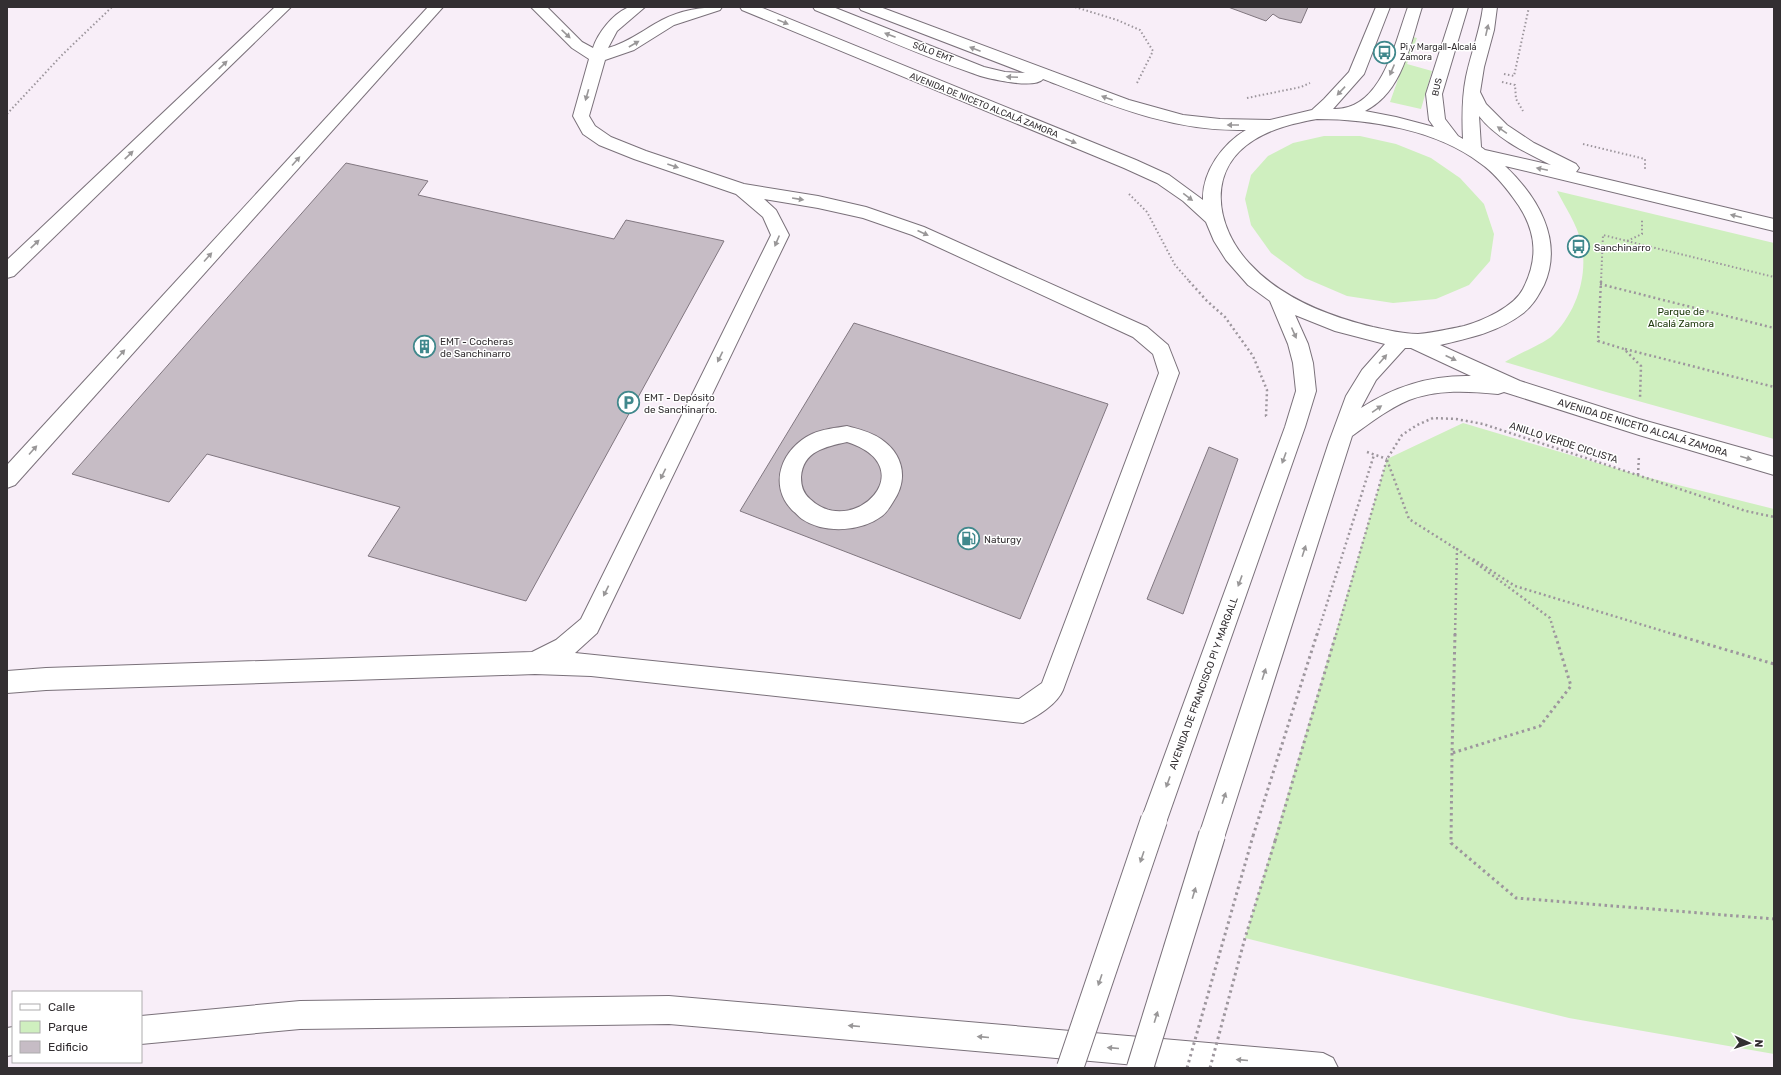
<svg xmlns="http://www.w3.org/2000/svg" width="1781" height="1075" font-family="Rubik,sans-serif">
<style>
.green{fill:#cfefbf}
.building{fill:#c6bcc5;stroke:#817780}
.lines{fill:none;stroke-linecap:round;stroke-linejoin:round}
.minor-casing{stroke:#7a717a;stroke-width:2}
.highway-casing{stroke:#7a717a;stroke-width:2}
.path-far2{stroke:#9d969d;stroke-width:2;stroke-dasharray:1.5 2.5;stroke-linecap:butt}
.path-far1{stroke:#9d969d;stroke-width:2.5;stroke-dasharray:2 3;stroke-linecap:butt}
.path{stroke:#9d969d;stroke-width:3;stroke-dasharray:2.5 3.5;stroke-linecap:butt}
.minor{fill:#fff;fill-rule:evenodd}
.highway{fill:#fff;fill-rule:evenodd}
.minor-bridge-casing{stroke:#7a717a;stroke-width:28;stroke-linecap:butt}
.path-bridge{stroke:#9d969d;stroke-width:3;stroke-dasharray:2.5 3.5;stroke-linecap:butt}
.minor-bridge{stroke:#fff;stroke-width:26}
.oneway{fill:#999798}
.labels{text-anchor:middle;stroke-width:3;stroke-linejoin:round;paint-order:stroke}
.far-poi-label{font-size:9px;fill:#332f32;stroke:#fff;text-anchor:start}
.far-street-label{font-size:9px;fill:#332f32;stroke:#fff}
.poi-label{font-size:10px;fill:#332f32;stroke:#fff;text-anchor:start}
.park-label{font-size:10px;fill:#213c0f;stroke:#fff}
.street-label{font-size:10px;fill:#332f32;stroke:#fff}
</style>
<rect width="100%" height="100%" fill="#f8eef8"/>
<g class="green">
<path d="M1413,37L1417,38L1407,64L1432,71L1421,109L1390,102Z"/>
<path d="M1324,136H1360L1396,144L1431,158L1460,178L1484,204L1494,234L1490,261L1469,285L1436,299L1393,303L1347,296L1305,278L1271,253L1251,225L1245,199L1251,175L1268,156L1293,143Z"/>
<path d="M1557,191L1774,243V439L1606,392L1505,362C1516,355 1542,344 1551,337C1576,314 1589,275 1581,242C1577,224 1565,207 1557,191Z"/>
<path d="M1463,423L1638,475L1774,509V1054L1569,1018L1245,938L1387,459Z"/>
</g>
<g class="building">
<path d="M1228,7H1308L1301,23L1279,18L1273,14L1266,21Z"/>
<path d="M346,163L428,181L418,195L614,239L626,220L724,241L526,601L368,556L400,507L207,454L169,502L72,474Z"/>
<path d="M854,323L1108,404L1020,619L740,511Z"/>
<path d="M1209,447L1238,459L1183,614L1147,599Z"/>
</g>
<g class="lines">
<defs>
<g id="minor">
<path d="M275,7H291L14,276L7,278V260Z"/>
<path d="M428,7H443L15,485L7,488V465Z"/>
<path d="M531,7H547L582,42L593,48C598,33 612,15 627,8C632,6 640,7 645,7L617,31L608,48C629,42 643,30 662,20C681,10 702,7 722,7L720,10L674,25L634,50L605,60L589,116L595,126L611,137L646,151L744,184L818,196L866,207L924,227L1147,327L1168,345L1179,373L1063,690C1057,704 1037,717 1023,723L591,676L535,674L46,690L7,693V671L46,668L532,652L556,640L581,619L771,235L763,217L736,194L634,159L599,145L583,134L573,116L589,59L572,48ZM764,199L818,208L863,218L912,235L1133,337L1153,354L1159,373L1042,683L1019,699L575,653L597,633L789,235L776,210Z"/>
<path d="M740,7H760L1136,160L1169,175L1203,200C1202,172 1223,143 1246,130C1173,132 1110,105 1043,79C1034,90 984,78 972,73C919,55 867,31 815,10L813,7H833L984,67L1005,72L1025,73L861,10L859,7H880L1129,100L1183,115L1220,119L1270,120L1312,110L1324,99L1349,72L1376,7H1390L1364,74L1333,109C1382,111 1395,42 1408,7H1422C1410,44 1403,92 1365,111L1396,117L1434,127L1429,120L1426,94L1454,7H1468L1442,94L1445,119L1458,136L1463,139C1462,118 1462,97 1466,77C1471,53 1480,31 1483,7H1497L1494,30L1484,67L1480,92L1486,104L1507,125L1534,143L1576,164L1579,168L1576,172L1774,219V231L1505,166C1537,196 1564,240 1544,285C1538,296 1533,306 1522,314C1498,332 1470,338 1440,345L1520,381L1639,419L1774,457V475L1639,435L1504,392L1498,394C1469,391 1437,389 1409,400C1388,409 1370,423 1352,436L1225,835L1221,844L1212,848L1203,844L1199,835L1329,442L1346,396L1362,370L1385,344L1335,331L1295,315L1308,344L1313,363L1316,391L1305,427L1167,820L1163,829L1154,833L1145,829L1141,820L1285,427L1296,391L1293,363L1288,344L1270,301L1248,285L1226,260L1214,241L1206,222L1183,201L1157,183L1124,168L742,10ZM1479,116C1497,139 1525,152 1551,165L1485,150L1481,147ZM1317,119C1370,119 1437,130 1480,163C1496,174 1508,190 1519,206C1537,234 1538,260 1523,289C1514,307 1482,321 1464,326C1449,329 1433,333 1418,334C1403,334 1388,330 1373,327C1328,316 1281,298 1249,263C1215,226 1206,170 1254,140C1273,128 1295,123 1317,119ZM1405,348H1411L1471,376C1431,375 1395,386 1361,408L1376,380Z"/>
<path d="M847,426C858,429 871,432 881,439C903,454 909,479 893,502C890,507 887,512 882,516C861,532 824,534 802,519C799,517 796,513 793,511C767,485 782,448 812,434C822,429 836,428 847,426ZM847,442C925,467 853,540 810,499C803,493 801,486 801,477C803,451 825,447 847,442Z"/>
</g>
<g id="highway">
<path d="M669,996L1290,1050L1323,1053L1333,1058L1338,1068H1170L669,1024L300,1029L141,1044V1016L300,1001Z"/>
<path d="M13,1027V1055L7,1056V1028Z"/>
</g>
</defs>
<use href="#minor" class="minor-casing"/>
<use href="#highway" class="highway-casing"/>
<g class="path-far2">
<path d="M1075,7L1117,20L1140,30L1153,51L1137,83"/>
<path d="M1504,74L1514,76L1529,7"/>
<path d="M1502,82L1515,85L1516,99L1523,111"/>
<path d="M1247,98L1301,87L1310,83"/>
<path d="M7,114L62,55L112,7"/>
<path d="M1583,144L1645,159V169"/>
<path d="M1129,194L1147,212L1175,265L1190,282"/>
<path d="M1627,241L1774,277"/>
<path d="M1601,282L1603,235L1627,241L1642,234V220"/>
</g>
<g class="path-far1">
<path d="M1189,281L1207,301L1225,317L1253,356L1267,390L1266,416L1268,417"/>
<path d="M1601,281L1598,341L1624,349L1641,366L1640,398"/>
<path d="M1600,284L1774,328"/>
<path d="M1625,349L1774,387"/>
<path d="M1367,452L1387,459"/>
<path d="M1387,460L1409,519L1458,550"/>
<path d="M1638,475L1639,455"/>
<path d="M1473,559L1515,586L1676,635"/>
<path d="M1317,635L1374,455"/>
<path d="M1336,635L1387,459L1402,435L1417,425L1433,418L1456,419L1483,424L1746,511L1774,517"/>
<path d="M1455,635L1457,549L1550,618L1555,635"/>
</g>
<g class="path">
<path d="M1455,634L1452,753L1540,726L1571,686L1555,634"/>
<path d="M1673,634L1774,664"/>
<path d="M1452,753L1451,843L1516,898L1774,919"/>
<path d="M1253,836L1317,634"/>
<path d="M1275,841L1336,634"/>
</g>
<use href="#minor" class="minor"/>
<use href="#highway" class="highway"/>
<defs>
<g id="minor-bridge">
<path d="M1070,1068L1154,820"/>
<path d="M1140,1068L1212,835"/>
</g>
</defs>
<use href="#minor-bridge" class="minor-bridge-casing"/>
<g class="path-bridge">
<path d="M1187,1068L1253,836"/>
<path d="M1210,1068L1245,938L1275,841"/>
</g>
<use href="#minor-bridge" class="minor-bridge"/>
</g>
<defs><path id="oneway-solid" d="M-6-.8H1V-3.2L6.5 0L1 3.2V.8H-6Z"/></defs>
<g class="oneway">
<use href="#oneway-solid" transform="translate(783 22) rotate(22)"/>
<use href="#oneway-solid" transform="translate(1487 30) rotate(-77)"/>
<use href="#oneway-solid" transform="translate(566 34) rotate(43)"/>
<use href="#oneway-solid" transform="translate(890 35) rotate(-159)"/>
<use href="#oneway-solid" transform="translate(634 44) rotate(-30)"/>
<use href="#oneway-solid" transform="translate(975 49) rotate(-159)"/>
<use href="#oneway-solid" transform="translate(223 65) rotate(-44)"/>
<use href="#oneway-solid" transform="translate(1392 70) rotate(113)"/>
<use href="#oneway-solid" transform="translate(1012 77) rotate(-177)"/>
<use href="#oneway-solid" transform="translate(1341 91) rotate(133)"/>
<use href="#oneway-solid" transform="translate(587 95) rotate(106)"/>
<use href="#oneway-solid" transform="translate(1107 98) rotate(-160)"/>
<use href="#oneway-solid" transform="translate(1233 125) rotate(180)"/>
<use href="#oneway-solid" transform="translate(1502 130) rotate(-145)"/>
<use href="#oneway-solid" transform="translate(1071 141) rotate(22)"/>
<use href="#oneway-solid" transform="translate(129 155) rotate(-44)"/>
<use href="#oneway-solid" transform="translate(296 161) rotate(-48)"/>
<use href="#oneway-solid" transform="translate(673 166) rotate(19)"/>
<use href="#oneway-solid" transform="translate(1542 169) rotate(-168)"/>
<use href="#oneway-solid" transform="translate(1188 197) rotate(37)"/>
<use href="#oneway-solid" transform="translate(798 199) rotate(9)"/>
<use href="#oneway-solid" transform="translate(1736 216) rotate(-166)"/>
<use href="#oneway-solid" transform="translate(923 233) rotate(24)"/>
<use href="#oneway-solid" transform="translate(777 241) rotate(113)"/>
<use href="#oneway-solid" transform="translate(35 244) rotate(-44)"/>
<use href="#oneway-solid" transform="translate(208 257) rotate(-48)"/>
<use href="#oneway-solid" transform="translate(1294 333) rotate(66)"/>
<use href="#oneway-solid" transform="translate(121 354) rotate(-48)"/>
<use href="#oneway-solid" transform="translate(720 357) rotate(116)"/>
<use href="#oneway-solid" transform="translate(1451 358) rotate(25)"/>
<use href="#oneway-solid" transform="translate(1383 359) rotate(-49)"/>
<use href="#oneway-solid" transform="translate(1377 409) rotate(-35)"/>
<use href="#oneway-solid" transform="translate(33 450) rotate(-48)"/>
<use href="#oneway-solid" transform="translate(1284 458) rotate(110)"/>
<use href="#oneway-solid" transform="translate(1746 458) rotate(16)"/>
<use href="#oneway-solid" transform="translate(663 474) rotate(116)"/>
<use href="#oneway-solid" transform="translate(1304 551) rotate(-72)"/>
<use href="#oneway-solid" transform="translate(1240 581) rotate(110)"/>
<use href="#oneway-solid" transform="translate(606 591) rotate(116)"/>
<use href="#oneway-solid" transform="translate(1264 674) rotate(-72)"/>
<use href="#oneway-solid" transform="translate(1168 782) rotate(110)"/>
<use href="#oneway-solid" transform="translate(1224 798) rotate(-72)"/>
<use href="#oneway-solid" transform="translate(1142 857) rotate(109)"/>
<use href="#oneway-solid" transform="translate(1194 893) rotate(-73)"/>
<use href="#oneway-solid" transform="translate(1100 980) rotate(109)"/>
<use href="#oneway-solid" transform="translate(1156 1017) rotate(-73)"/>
<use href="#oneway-solid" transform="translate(854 1026) rotate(-175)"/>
<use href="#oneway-solid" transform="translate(983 1037) rotate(-175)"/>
<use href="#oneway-solid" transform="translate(1113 1048) rotate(-175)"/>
<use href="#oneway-solid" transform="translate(1242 1060) rotate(-175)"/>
</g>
<defs>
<symbol id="bus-ring" viewBox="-11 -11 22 22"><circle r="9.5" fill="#fff" stroke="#40888c" stroke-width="1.5"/><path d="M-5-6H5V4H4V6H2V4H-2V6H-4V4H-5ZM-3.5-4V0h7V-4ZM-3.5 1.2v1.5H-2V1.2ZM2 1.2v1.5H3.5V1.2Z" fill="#40888c"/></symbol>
<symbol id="building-ring" viewBox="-11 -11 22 22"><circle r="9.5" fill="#fff" stroke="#40888c" stroke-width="1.5"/><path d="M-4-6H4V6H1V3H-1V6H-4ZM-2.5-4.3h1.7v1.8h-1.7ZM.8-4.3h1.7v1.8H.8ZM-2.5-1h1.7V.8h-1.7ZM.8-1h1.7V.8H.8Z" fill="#40888c"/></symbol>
<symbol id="parking-ring" viewBox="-11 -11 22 22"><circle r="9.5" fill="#fff" stroke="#40888c" stroke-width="1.5"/><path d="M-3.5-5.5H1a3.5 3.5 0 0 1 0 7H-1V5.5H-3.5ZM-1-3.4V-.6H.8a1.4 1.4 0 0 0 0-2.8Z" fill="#40888c"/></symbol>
<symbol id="fuel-ring" viewBox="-11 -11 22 22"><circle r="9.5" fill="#fff" stroke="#40888c" stroke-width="1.5"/><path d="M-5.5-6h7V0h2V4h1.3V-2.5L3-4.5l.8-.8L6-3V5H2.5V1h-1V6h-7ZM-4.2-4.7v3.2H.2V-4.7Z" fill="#40888c"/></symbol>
</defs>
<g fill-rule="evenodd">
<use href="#bus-ring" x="1372" y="40" width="25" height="25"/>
<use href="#bus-ring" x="1566" y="234" width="25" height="25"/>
<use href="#building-ring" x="412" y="334" width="25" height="25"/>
<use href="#parking-ring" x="616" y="390" width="25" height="25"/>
<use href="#fuel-ring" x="956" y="526" width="25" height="25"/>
</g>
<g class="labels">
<g class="far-poi-label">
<text x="1400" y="50">Pi y Margall-Alcalá<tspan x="1400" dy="10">Zamora</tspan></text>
</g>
<g class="far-street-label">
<text transform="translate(933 52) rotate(21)" y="3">SÓLO EMT</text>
<text transform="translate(1437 87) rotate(-78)" y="3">BUS</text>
<text transform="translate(984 105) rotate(22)" y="3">AVENIDA DE NICETO ALCALÁ ZAMORA</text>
</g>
<g class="poi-label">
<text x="1594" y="251">Sanchinarro</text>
<text x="440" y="345">EMT - Cocheras<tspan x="440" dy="12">de Sanchinarro</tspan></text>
<text x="644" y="401">EMT - Depósito<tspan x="644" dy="12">de Sanchinarro.</tspan></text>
<text x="984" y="543">Naturgy</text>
</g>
<g class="park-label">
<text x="1681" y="315">Parque de<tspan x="1681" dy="12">Alcalá Zamora</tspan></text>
</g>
<g class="street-label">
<text transform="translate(1643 427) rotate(17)" y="4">AVENIDA DE NICETO ALCALÁ ZAMORA</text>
<text transform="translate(1564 442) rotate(18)" y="4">ANILLO VERDE CICLISTA</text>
<text transform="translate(1203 683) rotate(-70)" y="4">AVENIDA DE FRANCISCO PI Y MARGALL</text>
</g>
</g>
<rect width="1781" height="1075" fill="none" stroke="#332f32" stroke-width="16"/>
<rect x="12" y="991" width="130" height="72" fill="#ffffff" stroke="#adacad"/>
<rect x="20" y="1004" width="20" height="6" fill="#ffffff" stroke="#adacad"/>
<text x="48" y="1011" font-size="12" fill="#332f32">Calle</text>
<rect x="20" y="1021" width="20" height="12" fill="#cfefbf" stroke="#adacad"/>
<text x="48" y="1031" font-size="12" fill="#332f32">Parque</text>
<rect x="20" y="1041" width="20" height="12" fill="#c6bcc5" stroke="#adacad"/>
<text x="48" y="1051" font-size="12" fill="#332f32">Edificio</text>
<g transform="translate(1749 1043) rotate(93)" stroke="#ffffff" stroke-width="3" paint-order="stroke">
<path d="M0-3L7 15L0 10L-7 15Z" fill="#332f32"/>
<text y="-6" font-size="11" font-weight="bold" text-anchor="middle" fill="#332f32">N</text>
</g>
</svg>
